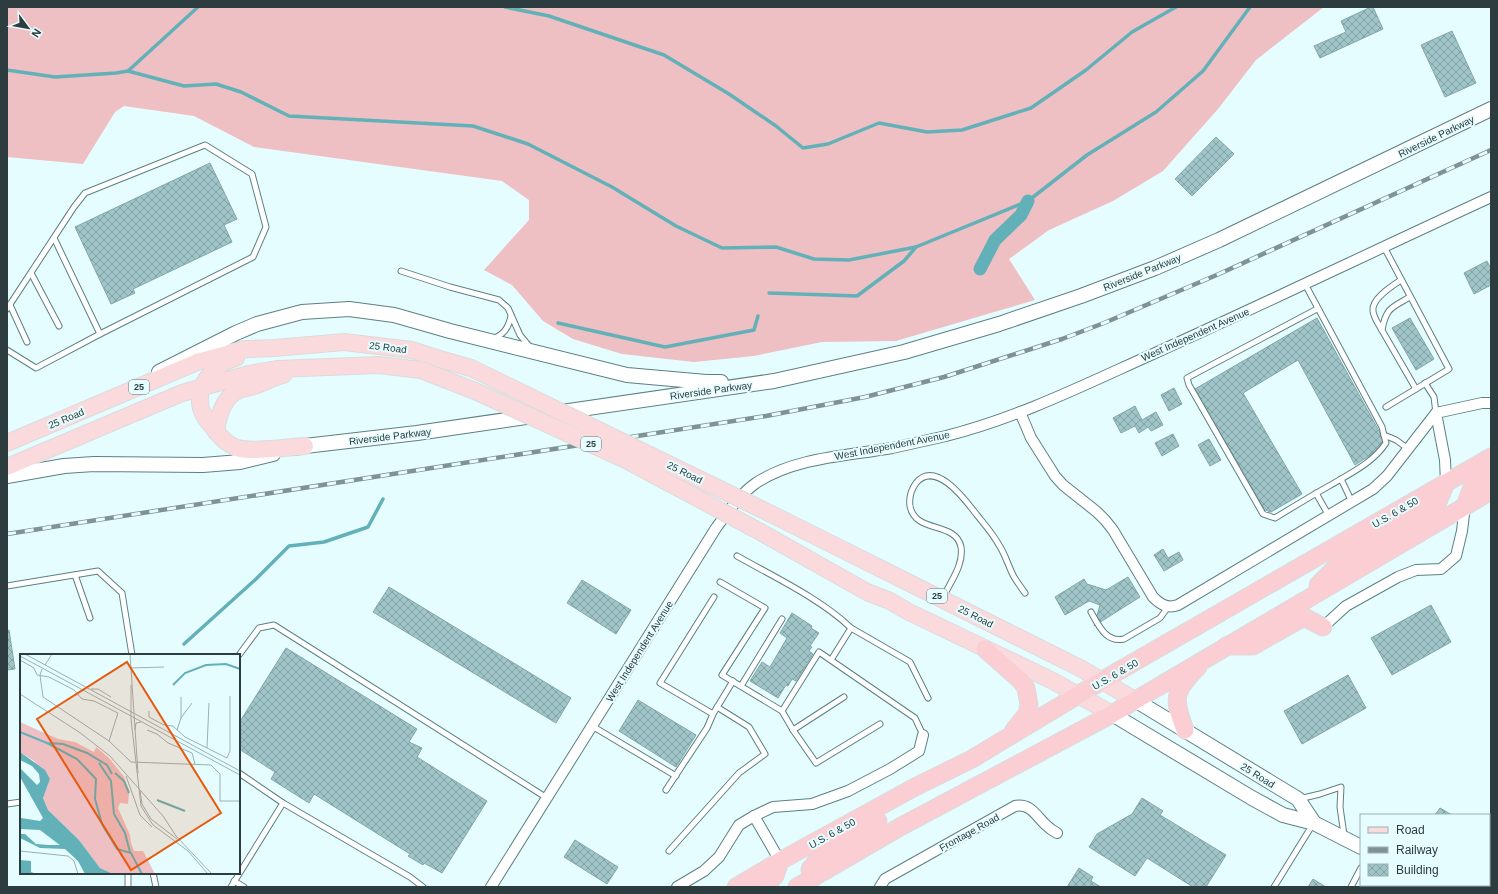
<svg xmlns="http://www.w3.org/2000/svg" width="1498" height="894" font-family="Helvetica,sans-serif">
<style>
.grass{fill:#eebfc3}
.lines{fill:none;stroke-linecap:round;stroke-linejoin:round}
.stream{stroke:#63b1b8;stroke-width:3.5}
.canal{stroke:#63b1b8;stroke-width:13}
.building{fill:url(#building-cross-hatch);stroke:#83a7aa}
.service-casing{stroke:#5c8083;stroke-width:7}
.minor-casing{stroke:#5c8083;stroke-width:12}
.secondary-casing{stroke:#5c8083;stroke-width:16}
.primary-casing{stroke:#d9dcdc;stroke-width:18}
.trunk-casing{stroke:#d9dcdc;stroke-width:19}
.service{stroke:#fff;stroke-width:5}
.minor{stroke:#fff;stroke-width:10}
.secondary{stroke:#fff;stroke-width:14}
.primary{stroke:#fbdadd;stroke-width:16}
.trunk{stroke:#faced2;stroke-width:17}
.rail-casing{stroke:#809294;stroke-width:4.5}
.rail{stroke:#e6fdff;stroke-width:3;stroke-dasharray:9;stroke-linecap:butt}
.primary-bridge-casing{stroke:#d9dcdc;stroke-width:18;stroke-linecap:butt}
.primary-bridge{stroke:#fbdadd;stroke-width:16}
.labels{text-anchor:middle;stroke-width:4;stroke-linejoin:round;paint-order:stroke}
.shield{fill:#e6fdff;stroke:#647678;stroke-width:1}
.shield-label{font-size:9px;font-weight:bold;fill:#2d3c3e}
.street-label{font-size:10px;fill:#2d3c3e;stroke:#e6fdff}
.inset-river{fill:none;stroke:#63b1b8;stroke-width:2}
.inset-road{fill:none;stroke:#9cb0b2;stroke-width:1}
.view{fill:#e8590c;fill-opacity:0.15;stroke:#e8590c;stroke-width:2}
.inset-edge{fill:none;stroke:#2d3c3e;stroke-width:2}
</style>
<defs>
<pattern id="building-cross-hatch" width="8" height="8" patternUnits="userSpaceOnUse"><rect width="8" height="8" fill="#a0c5c8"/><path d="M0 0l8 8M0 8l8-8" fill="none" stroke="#83a1a4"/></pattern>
</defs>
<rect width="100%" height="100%" fill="#e6fdff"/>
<path class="grass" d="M7,7H1324L1256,60L1218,109L1163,171L1113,201L1049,230L1009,259L1035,300L896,341L822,342L754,356L694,362L622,354L573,339L543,321L512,285L484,270L529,220V200L502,181L254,147L194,116L124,106L115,112L83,164L7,157Z"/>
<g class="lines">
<g class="stream">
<path d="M505,7L549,16L664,55L729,94L776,126L803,148L828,144L879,123L927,132L962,130L1031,108L1086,70L1132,32L1176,7"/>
<path d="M7,70L55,77L116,73L128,71L198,7"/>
<path d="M128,71L184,86L216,84L241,92L289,116L473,126L528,144L612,187L676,226L722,248L776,247L814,259L849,260L916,247"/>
<path d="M769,293L857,296L904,261L916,247L1028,201L1087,155L1156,112L1203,71L1250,7"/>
<path d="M558,323L665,347L754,330L758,316"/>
<path d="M184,644L256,579L289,546L324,542L368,527L383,499"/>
</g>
<path class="canal" d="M980,269L995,240L1021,215L1028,201"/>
</g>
<g class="building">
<path d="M1371,7H1373L1383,29L1320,58L1314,46L1346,32L1341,21Z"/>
<path d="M1452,31L1476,83L1445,97L1421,45Z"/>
<path d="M1216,137L1234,154L1192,196L1175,179Z"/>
<path d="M210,163L237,219L224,225L232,242L133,289L135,293L111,304L75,227Z"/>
<path d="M1487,261L1491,269V285L1474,294L1464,273Z"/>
<path d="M1317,318L1385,442L1381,448L1355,465L1298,360L1243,393L1302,494L1271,512L1265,510L1195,389Z"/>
<path d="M1410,318L1434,359L1416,370L1392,328Z"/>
<path d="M1174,388L1182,404L1169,411L1161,395Z"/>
<path d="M1135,406L1142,420L1156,412L1163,425L1151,431L1148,427L1139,433L1135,426L1121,433L1113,418Z"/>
<path d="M1173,434L1179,446L1162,456L1155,443Z"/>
<path d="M1209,439L1221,460L1210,466L1198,445Z"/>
<path d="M1163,549L1168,558L1179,552L1183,560L1164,571L1154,555Z"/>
<path d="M1128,577L1140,597L1094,626L1100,605L1089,601L1065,615L1055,597L1084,579L1087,584L1106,590Z"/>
<path d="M582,580L631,610L616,634L567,603Z"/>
<path d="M389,587L571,698L556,723L373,612Z"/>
<path d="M1431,605L1451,642L1392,675L1371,638Z"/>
<path d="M792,613L812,626L811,628L819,633L810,646L812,647L809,651L813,654L796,681L792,679L788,686L786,685L778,698L750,681L762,662L770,667L787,638L780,633Z"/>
<path d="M9,630L15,669L7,670V631Z"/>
<path d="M286,648L417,729L409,742L422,748L417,757L487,801L442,873L424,863L423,865L408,856L410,854L314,794L309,803L271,779L275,772L239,749V723Z"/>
<path d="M1348,675L1366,708L1302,744L1284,711Z"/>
<path d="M638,700L696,735L676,767L619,731Z"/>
<path d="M1142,798L1163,811L1160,815L1226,855L1206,887H1193L1147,858L1135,876L1089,847L1097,834L1132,814Z"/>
<path d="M1440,808L1452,815H1435Z"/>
<path d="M1489,837L1491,839V887L1488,885Z"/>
<path d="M575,840L618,867L607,884L564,857Z"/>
<path d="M1079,868L1093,877L1091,881L1101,887H1067Z"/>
<path d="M1313,879L1326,887H1308Z"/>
</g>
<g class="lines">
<defs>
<g id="service">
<path d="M54,238L100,334"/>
<path d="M1384,247L1449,369L1386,407"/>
<path d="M401,271L450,287L499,300L508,308L520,335L529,346"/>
<path d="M31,273L59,326"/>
<path d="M1401,280C1392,286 1371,299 1373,311C1373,314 1375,317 1376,320L1416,389"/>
<path d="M1305,284L1382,427L1386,443C1373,463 1349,474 1329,486C1311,496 1293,507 1275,518L1263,514L1189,385L1187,378L1317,309"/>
<path d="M10,305L27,342"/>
<path d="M7,309L74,207L85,193L205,145L252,174L266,227L253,257L100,334L36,368L7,350"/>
<path d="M1382,330C1386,308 1391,308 1410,297"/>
<path d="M494,338C504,335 509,326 511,316"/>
<path d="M1425,383L1434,397L1436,413"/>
<path d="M1384,435L1396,440L1407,448"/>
<path d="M1341,479L1352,502"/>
<path d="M1316,493L1329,516"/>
<path d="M737,556C774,577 821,599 851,628"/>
<path d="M75,575L90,618"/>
<path d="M720,582L765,608L722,675L782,711"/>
<path d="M7,586L98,571L122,593L132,655"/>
<path d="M714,597L660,683L713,714L733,681"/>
<path d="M943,598C950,582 964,565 961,547C956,521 915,534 910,506C909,499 911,490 916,483C936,459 966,501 977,515C985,525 993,534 999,545C1005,554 1008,565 1013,575C1016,581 1021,587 1025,593"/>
<path d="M1091,612C1099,626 1106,643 1124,639L1160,618L1168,607"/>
<path d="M239,655L259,628L274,625L547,798"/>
<path d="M831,660L851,628L910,662L928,698"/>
<path d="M741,686L782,619"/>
<path d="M880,724L816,763L793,730L782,711L819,652L915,718L923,735"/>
<path d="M592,726L676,776"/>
<path d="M793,730L844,697"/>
<path d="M239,773L283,803L410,877L423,887"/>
<path d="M666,790L707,728L713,714"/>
<path d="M1299,799L1320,794L1341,787L1340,807L1344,835"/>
<path d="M7,804L21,802"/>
<path d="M669,851L739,773L765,754L749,727L717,707"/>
<path d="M153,873L156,887"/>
<path d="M234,881L244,887"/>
<path d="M128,887V873"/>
<path d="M231,887L283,803"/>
<path d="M1274,887L1313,824"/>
<path d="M1351,887L1361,868"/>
</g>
<g id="minor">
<path d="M1020,412L1031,438L1055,476L1063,485L1097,512L1105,520L1113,530L1153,597C1160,604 1167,609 1178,605L1373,489L1387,476L1436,413L1482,403H1491"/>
<path d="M1436,413L1445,460L1446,483"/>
<path d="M1323,627L1346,606L1398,577L1416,570L1441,569L1456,556L1462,531L1465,506"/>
<path d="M754,816L780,861"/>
<path d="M491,887L716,528C728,512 739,495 756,483C796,457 847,456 892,448C910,444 928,440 946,436C1018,418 1086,384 1153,354C1266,303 1378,249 1491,197"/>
<path d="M677,887L704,871L719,857L739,825L754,816L773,807L812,804L848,791L890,769L919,751L923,735"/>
<path d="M880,887L885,879L1015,806C1031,803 1036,816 1046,825C1049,828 1053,831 1057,833"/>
</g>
<g id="secondary">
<path d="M159,372L236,333L257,324L302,312L349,309L394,315L450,331L627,375L706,382H721"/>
<path d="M295,448L305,446L417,433L774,381L904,352L999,324L1081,296L1155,268L1219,240L1491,109"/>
<path d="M7,476L64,466L94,464L203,465L240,462L273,454"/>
<path d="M1135,700L1298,799L1314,823"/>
<path d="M1112,714L1252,798L1283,815L1314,823L1361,847"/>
<path d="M1428,885L1431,887"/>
</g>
<g id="primary">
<path d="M236,358C215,363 195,385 201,408C203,417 210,424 216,431C222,439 227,444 237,448C254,453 287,447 305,446"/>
<path d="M216,432C218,417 223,397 239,390C244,388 249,388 254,386C264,383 273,377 283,375"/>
<path d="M7,443L197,362L245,349L275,348L344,342L412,350L443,360"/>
<path d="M7,467L182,393L249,374L277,369L379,365L421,370"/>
<path d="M769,513L1080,668L1135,700"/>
<path d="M755,529L867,592L890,601L909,612L1053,681L1112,714"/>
</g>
<g id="trunk">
<path d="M1465,506L1472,487L1491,472"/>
<path d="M1318,585L1340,563L1437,504L1446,483"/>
<path d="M1226,646H1253L1304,617L1323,627"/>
<path d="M985,649L1021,681L1026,688L1029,705L1027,714L1014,730"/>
<path d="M1185,730C1173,698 1173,692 1198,667"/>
<path d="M811,879L810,869C827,847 854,834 878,821"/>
<path d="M736,887L780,861L915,787L972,759L1103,680L1491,457"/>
<path d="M764,887L775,876L780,861"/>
<path d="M797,887L900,827L1112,714L1491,491"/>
</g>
</defs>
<use href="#service" class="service-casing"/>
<use href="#minor" class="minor-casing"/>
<use href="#secondary" class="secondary-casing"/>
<use href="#primary" class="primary-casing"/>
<use href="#trunk" class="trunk-casing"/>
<use href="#service" class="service"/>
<use href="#minor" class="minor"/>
<use href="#secondary" class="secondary"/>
<use href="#primary" class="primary"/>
<use href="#trunk" class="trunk"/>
<defs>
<path id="rail" d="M7,534L766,416L865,397L944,377L1062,339L1104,323L1219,274L1491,150"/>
</defs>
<use href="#rail" class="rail-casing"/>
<use href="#rail" class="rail"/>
<defs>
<g id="primary-bridge">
<path d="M443,360L471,368L769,513"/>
<path d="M421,370L475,391L626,460L755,529"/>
</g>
</defs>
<use href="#primary-bridge" class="primary-bridge-casing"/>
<use href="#primary-bridge" class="primary-bridge"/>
</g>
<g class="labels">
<g class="shield">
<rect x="129" y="380" width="20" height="14" rx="3"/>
<rect x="581" y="437" width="20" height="14" rx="3"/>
<rect x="927" y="589" width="20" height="14" rx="3"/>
</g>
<g class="shield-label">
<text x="139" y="390">25</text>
<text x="591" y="447">25</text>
<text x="937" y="599">25</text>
</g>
<g class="street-label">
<text transform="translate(1436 136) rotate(-26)" y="4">Riverside Parkway</text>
<text transform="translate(1142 272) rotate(-22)" y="4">Riverside Parkway</text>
<text transform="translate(1195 334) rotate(-24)" y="4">West Independent Avenue</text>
<text transform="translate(388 347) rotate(7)" y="4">25 Road</text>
<text transform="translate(711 390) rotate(-8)" y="4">Riverside Parkway</text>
<text transform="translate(66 418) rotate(-23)" y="4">25 Road</text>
<text transform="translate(390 436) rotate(-7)" y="4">Riverside Parkway</text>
<text transform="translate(892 445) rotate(-11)" y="4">West Independent Avenue</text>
<text transform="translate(685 472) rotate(26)" y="4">25 Road</text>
<text transform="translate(1395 512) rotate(-30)" y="4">U.S. 6 &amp; 50</text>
<text transform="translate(976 616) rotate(27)" y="4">25 Road</text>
<text transform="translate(639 651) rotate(-58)" y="4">West Independent Avenue</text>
<text transform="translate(1115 674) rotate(-30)" y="4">U.S. 6 &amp; 50</text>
<text transform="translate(1258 775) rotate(32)" y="4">25 Road</text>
<text transform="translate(969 832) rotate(-29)" y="4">Frontage Road</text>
<text transform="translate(832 833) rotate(-29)" y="4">U.S. 6 &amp; 50</text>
</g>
</g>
<g transform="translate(20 654)">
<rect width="220" height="220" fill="#e6fdff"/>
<path d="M0,68L38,85L55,88L74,98L76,93L89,104L104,123L109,137L108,150L100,149L98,154L110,181L111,189L114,197H123L135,220H93L80,214L59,186L28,156L23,144L30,125L14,107L0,98Z" fill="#eebfc3"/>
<path d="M0,98L25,116L30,125L23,144L28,156L59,186L80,214L93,220H65L58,207L45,195L20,194L0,184V180H5L16,190L41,192L20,176L0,175L1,164L20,167L23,164L0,123V114L17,131L20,128L19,120L12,112L0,106ZM0,206L11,207V218L17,220H0Z" fill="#63b1b8"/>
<path class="inset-river" d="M153,31L165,19L186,11L206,10L220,15M0,78L27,89L43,90L67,99L87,111L92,120M27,89L57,105L76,125L75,145L82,170L97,195L111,199L122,220M79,109L91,127L94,160L105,179L110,198M95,119L104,127L109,139M137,146L165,157M29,192H42"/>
<path class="inset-road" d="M5,0L220,117M110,0L118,119M0,2L220,121M0,6L14,14L17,21L29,23L54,36L62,45L74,47L98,59L89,87M25,11L32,0M110,14L144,13M22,15L20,21L23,43L89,87L111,108L191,111L200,120V147H219M111,31V65L121,152L133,171L168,197L188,220M71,35H78L91,43M0,40L59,78L90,102L143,162L156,182L192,220M129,57V63L144,71L153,72L165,83L207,104L210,97V42M161,64V43M115,76L116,69L121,68M127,76L137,80L148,89L172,99L175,110M157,76L161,64L172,49M187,94L189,49M106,122L120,161L132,173M220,130V157M120,136L122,150L131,165L157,185M0,197L48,202L54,207L58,220"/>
<path class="view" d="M107,8L201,159L111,216L17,65Z"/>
<rect width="220" height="220" class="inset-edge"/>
</g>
<rect width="1498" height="894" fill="none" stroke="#2d3c3e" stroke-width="16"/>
<rect x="1360" y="814" width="130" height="72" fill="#e6fdff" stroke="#9cb0b2"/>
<rect x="1368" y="827" width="20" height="6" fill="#fbdadd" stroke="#9cb0b2"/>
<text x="1396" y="834" font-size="12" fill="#2d3c3e">Road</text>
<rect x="1368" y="847" width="20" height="6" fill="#809294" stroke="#9cb0b2"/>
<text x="1396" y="854" font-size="12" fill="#2d3c3e">Railway</text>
<rect x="1368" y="864" width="20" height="12" fill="url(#building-cross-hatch)" stroke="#9cb0b2"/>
<text x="1396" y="874" font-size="12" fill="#2d3c3e">Building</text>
<g transform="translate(28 28) rotate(122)" stroke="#e6fdff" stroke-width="3" paint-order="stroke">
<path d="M0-3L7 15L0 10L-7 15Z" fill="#2d3c3e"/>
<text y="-6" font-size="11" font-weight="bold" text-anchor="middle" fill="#2d3c3e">N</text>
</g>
</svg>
